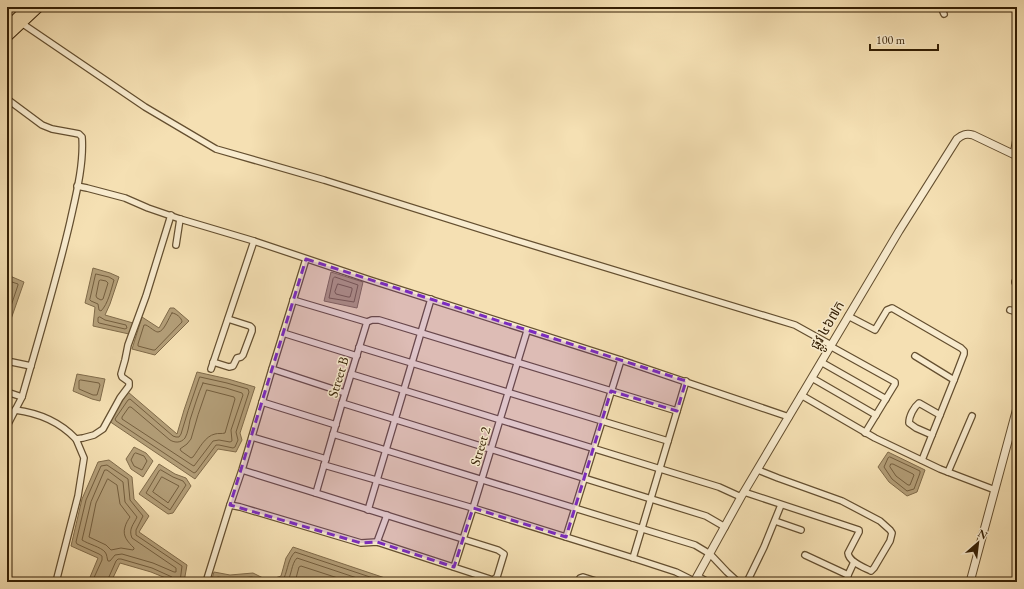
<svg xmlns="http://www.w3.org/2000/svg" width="1024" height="589" font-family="'EB Garamond','Noto Sans Khmer',serif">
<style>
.water{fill:#b39e78;stroke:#806b4a}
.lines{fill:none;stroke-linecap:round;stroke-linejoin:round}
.shore{stroke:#745e3e;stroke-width:1}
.minor-casing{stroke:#644f30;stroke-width:8}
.tertiary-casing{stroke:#644f30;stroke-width:9}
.primary-casing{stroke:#341f04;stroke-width:11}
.minor{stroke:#f8ebce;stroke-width:5.5}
.tertiary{stroke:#f8ebce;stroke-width:7}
.primary{stroke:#f5e0b3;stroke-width:9}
.marked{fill:#7b2cbf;fill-opacity:0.2;stroke:#7b2cbf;stroke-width:3;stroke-dasharray:8 5;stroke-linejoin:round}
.labels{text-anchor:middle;stroke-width:3;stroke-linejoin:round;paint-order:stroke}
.street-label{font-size:14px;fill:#341f04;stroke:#f8ebce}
</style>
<rect width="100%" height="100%" fill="#f5e0b3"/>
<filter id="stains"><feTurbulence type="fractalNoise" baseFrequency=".005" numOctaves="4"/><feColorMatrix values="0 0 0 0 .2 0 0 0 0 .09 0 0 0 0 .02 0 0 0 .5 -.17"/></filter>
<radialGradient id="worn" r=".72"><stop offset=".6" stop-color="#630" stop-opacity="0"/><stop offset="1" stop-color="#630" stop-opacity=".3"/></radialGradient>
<g class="water">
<path d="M93,268L110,273L119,277L110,304L105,315L133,323L129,334L93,326L95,307L85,303Z"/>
<path d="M331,272L363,282L357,308L324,301Z"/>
<path d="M10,276L24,282L10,322L7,321V284Z"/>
<path d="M170,308H174L189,321L155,355L132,349L142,317L159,328Z"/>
<path d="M197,372L228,379L255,387L240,433L242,440L236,452L218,449L195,479L109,421L128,392L177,434L184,410Z"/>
<path d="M77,374L105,379L100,401L92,399L73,391Z"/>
<path d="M134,447L146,453L153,461L143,477L131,469L126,459Z"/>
<path d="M888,452L925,470L917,492L907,496L889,482L878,467Z"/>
<path d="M109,460L132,477L134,499L149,516L139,532L187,565L184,582H173V581L151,572L120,563L111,582H88L98,558L71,546L82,499L98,462Z"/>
<path d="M159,464L175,474L186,478L191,486L173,513L168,514L139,494Z"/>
<path d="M293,547L391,580V582H211L214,572L230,575L253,573L263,578L272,579L281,576L286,558Z"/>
</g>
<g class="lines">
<g class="shore">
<path d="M96,274L109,277L114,280C111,290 108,304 101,311L99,310L98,304L91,301L90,300Z"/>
<path d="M335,277L358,285L354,302L329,298L333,279Z"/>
<path d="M101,280L106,281L108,283L103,299L101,300L97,298L96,296L99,281Z"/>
<path d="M7,283L12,282L18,284V285L7,318"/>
<path d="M338,284L352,288V290L350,297H348L336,294L335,292Z"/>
<path d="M172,313C176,313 182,318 182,322L155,350H153L138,346V344L144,325H146C150,327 155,332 158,332C164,332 169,317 172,313Z"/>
<path d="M100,317L105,320L126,325L127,328L125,329L99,323L98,322V318Z"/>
<path d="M200,377L227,383L248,389L249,392L236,432L238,440L235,447L233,448L219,445H216L196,472L194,473L116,421L115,419L128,400L130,399L173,436L176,437H179L181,434L188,411Z"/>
<path d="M81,380L99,383L100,385L97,395H93L79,389V381Z"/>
<path d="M203,383L226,388L242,393L243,395L231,430L232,441L230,442L219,440L213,441L194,466L192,465L122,419V417L129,407H131L170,440C175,443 181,443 185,438C188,433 189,425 190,420C194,408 198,394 203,383Z"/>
<path d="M207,390L234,397L235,399L225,433C222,434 218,433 215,434C205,436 199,449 193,457L191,458L181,451L180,449L187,444L191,439L198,415Z"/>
<path d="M136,453L144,456L147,461L142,470L134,466L131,460L134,454Z"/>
<path d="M890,457L920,471V473L914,489L907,491L892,479L884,467L888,458Z"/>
<path d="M891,464H893L913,474L914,475L910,485H908L896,476L890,467Z"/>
<path d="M105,470H107L123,482L125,502L137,517C134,524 128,529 132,538L176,568V572H174L153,563L122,554L115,555L110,561H108C107,559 107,554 105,552C101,547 88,544 82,540L91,502Z"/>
<path d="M161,470L173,477L183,481L186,485L170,510L146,493L159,471Z"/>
<path d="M162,477L179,486L168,503L167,502L153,492Z"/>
<path d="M108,479L117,485L120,504L130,517C128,520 126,523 125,527C122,536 128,542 134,548V549L133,550L121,548L111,550L106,545L89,537L96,503L107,480Z"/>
<path d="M92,582L102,560V556L99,554L77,544L76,542L86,500L101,466L107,465L128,479L130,500L143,516L136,530V535L182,566L180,582"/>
<path d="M107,582L108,579L116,561L118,559H121L152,568L172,577L174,579L175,582"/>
<path d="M215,582L216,578L218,577L230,579L252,577L262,582"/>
<path d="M276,582L284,578C288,569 288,559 295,552L385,582"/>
<path d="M287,582C292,575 291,564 297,558L369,582"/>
<path d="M295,582L299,567L301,566L350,582"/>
</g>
<defs>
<g id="minor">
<path d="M941,7L944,14"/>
<path d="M20,22L145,107L216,149L324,180L512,239L795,325L831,345"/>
<path d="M7,99L42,125L52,129L74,133L79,134L82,137C84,164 76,195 70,222C57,278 40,334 24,390L22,397L7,426"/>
<path d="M77,186L87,188L125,198L148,208L180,219L254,241L370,280L621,360L789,417"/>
<path d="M176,245L180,219"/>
<path d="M1015,282H1017"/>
<path d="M293,300L367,322"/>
<path d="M1010,310L1017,312"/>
<path d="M848,316L875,330L887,310L892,308L961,348L964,351V354L954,380L915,356"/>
<path d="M367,322L372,320H379L677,411"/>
<path d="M283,333L357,356"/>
<path d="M830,346L895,382V384L865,433"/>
<path d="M359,347L668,441"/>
<path d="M7,361L31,366"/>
<path d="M213,362L229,367L233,366L237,358L241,357L243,355L252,331V328L250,326L228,319"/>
<path d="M821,362L886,399"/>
<path d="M211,369L254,241"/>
<path d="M272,369L345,393"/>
<path d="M351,374L719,487L741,497"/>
<path d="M812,378L876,415"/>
<path d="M7,392L22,397"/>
<path d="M801,395L875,438L940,469L995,490"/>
<path d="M262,402L336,425"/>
<path d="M342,403L706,516L725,527"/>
<path d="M15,410C39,413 59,421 76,439L83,438L94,435L103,429L120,398L129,386V382L122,377L121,374L125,360L128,345L146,296L171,215"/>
<path d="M333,434L695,545L710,554L727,572L738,582"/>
<path d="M932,435L916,428L909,423C909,416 914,407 919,403L940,415"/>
<path d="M252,437L326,459"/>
<path d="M922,460L954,380"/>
<path d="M324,465L473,508L633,558L676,572L694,581"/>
<path d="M242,470L498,550L504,554L497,577L493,580L377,542L361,543L240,507L230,505L242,470L272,369L306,259"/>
<path d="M948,472L972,416"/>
<path d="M744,492L859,530V532L848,553C849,562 863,567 871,571L874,568L890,541L892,533L890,530L880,521L842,501L778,478L758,470"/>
<path d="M316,493C332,436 349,379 367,322"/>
<path d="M368,510L431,299"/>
<path d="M775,521L801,530"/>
<path d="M566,537L621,360"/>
<path d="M377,542L387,515"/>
<path d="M805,555L848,575L846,582"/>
<path d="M633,558L686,381"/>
<path d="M454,567L473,508L527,331"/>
<path d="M848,575L854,562"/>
<path d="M697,576L708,582"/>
<path d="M56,582L78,496L84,458L76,439"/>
<path d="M206,582L230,505"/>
<path d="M578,582L580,578L583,577L599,582"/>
<path d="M747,582L764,547L781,505"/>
</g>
<g id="tertiary">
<path d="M1014,154L1017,138"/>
<path d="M694,582L741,497L899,231L957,139C962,135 966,133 973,135L1017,156"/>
<path d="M970,582L1017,408"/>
</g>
<g id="primary">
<path d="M7,27L28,7"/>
<path d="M7,37L39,7"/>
</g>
</defs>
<use href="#minor" class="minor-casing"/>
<use href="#tertiary" class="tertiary-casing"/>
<use href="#primary" class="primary-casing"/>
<use href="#minor" class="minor"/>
<use href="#tertiary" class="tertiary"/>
<use href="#primary" class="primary"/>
</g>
<path class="marked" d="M306,259L686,381L677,411L611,391L566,537L473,508L454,567L377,542L361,543L230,505Z"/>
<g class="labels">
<g class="street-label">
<text transform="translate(827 325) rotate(-60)" y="5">ផ្លូវ ៤៦៧ក</text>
<text transform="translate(338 377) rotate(-73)" y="5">Street B</text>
<text transform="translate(480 446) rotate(-73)" y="5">Street 2</text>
</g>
</g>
<rect width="1024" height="589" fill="none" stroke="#f5e0b3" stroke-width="24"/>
<rect x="8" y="8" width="1008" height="573" fill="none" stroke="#341f04" stroke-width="2"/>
<rect x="12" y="12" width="1000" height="565" fill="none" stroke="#341f04"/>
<g transform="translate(978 543) rotate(28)" stroke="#f8ebce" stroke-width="3" paint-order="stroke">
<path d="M0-3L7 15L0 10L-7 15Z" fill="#341f04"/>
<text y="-6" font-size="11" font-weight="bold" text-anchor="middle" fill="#341f04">N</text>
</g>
<path d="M870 44v6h68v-6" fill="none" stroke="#341f04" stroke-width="2"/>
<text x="876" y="44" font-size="12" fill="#341f04" stroke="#f8ebce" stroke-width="3" paint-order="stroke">100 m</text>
<rect width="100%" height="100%" filter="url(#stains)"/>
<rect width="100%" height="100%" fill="url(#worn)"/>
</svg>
